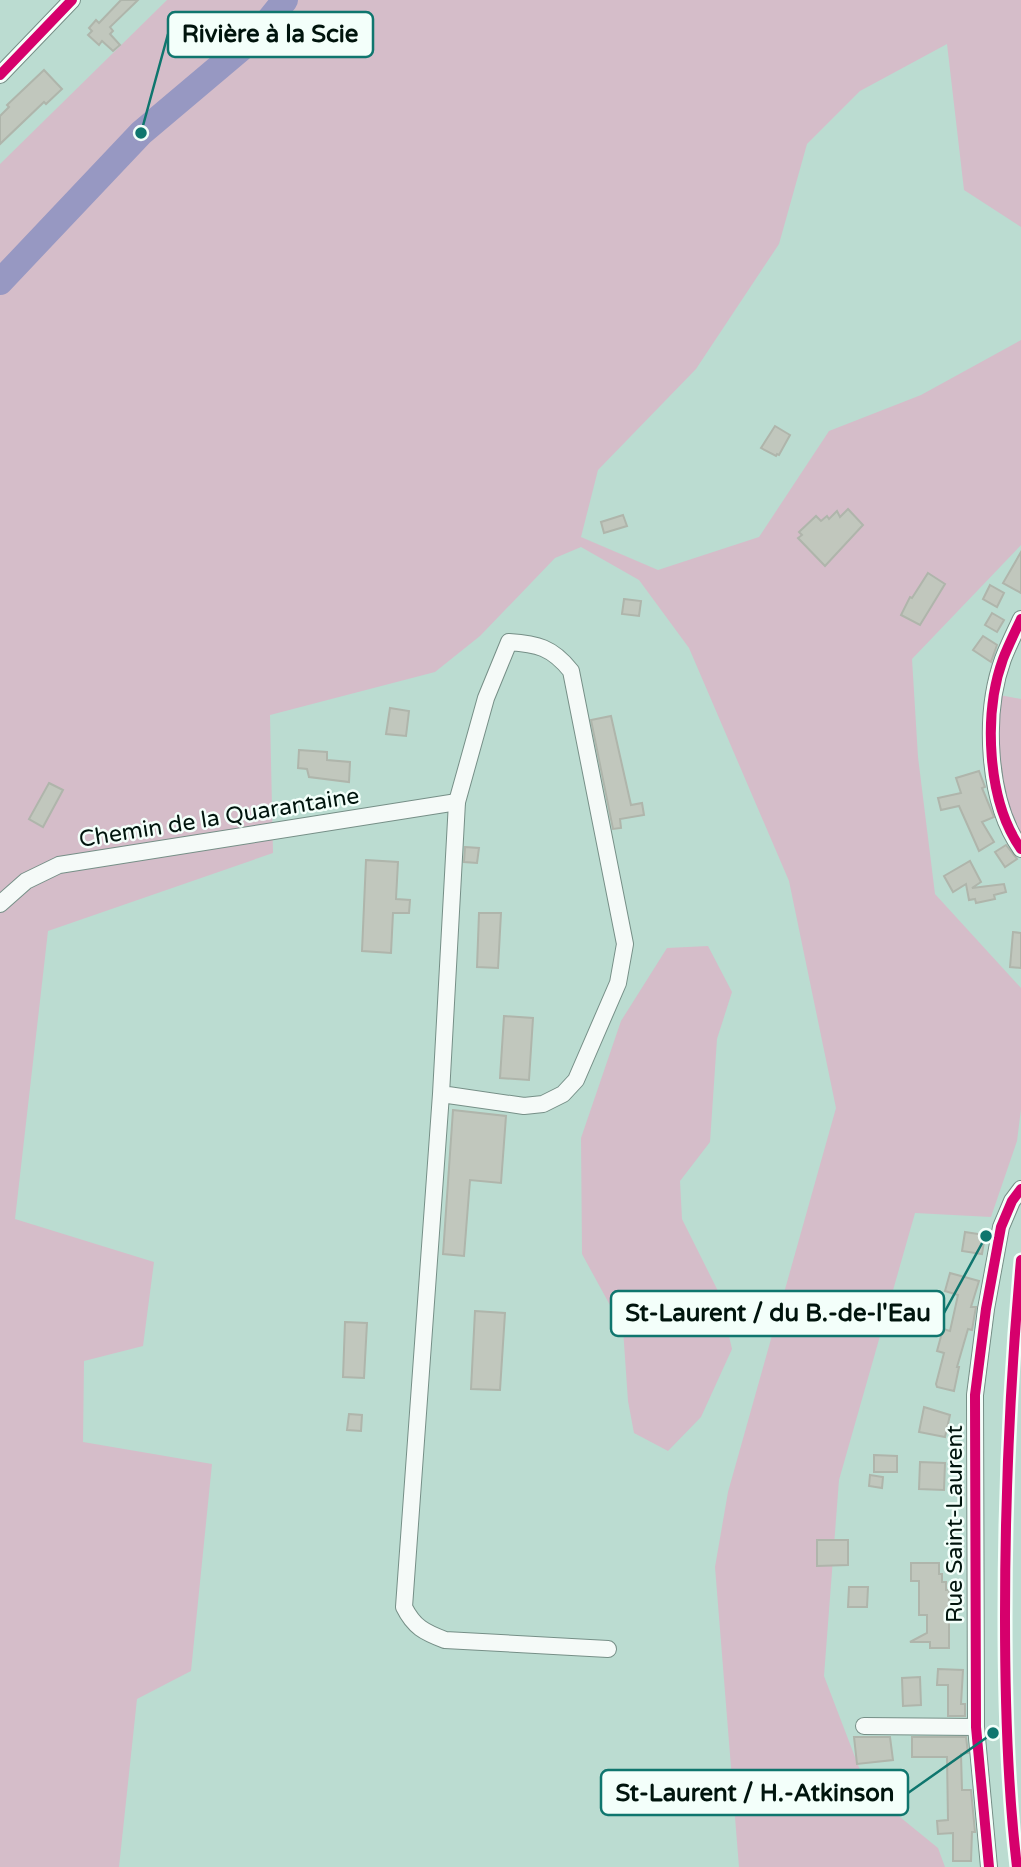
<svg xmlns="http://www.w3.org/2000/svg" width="1021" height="1867" font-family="'Varela Round',sans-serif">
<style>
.green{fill:#d5bdc9}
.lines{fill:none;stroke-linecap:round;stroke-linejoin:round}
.river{stroke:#9798c2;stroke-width:26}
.building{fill:#c1c7bd;stroke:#afb5ab;stroke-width:2}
.minor-casing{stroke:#768f87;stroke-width:18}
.minor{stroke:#f5faf8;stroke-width:16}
.cycleway-casing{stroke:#f3fffa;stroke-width:15}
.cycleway{stroke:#d6006c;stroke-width:10}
.labels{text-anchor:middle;stroke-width:5;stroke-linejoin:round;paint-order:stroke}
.street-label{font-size:23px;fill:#00140d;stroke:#f3fffa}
.leader{fill:none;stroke:#0f766e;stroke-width:2.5}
.callout-dot{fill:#0f766e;stroke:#f3fffa;stroke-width:2.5}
.callout{fill:#f3fffa;stroke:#0f766e;stroke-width:2.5}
.callout-label{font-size:24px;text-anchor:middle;font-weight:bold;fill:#00140d}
</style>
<rect width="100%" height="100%" fill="#bbdcd1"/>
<g class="green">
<path d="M167,0H1021V227L964,190L947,44L860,91L807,144L779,244L696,369L598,470L581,537L658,570L759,537L829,431L921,395L1021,340V545L912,659L918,757L935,894L1021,988V1109L1017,1141L991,1217L915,1213L839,1480L824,1676L868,1791L938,1848L945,1867H739L715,1567L728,1492L836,1108L789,881L689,648L639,580L581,547L555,558L480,636L435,672L270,715L273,853L48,931L15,1219L154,1262L143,1346L84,1361L83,1442L212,1464L191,1671L137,1699L119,1867H0V164Z"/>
<path d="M994,694L1021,699V849L1000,806Z"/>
<path d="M708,946L732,992L717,1039L710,1142L680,1181L682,1219L719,1293L732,1349L701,1417L668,1451L634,1433L628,1401L623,1329L582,1254L581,1138L621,1021L667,948Z"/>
</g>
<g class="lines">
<path class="river" d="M0,282L141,133L256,36L285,0"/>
</g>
<g class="building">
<path d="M121,0H138L110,27L113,31L110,34L120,45L113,51L102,41L99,45L88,35L92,31L89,28L96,20L99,23Z"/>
<path d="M44,70L62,89L46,104L44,102L0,144V116L9,107L7,105Z"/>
<path d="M775,426L790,435L779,455L777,454L776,456L761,448Z"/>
<path d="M848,509L863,525L825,566L798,538L802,535L799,532L816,516L821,521L827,516L829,519L837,511L840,517Z"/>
<path d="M623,515L627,526L604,533L601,522Z"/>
<path d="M1021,552V593L1003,583Z"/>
<path d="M928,573L945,584L920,625L901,615L910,597L912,598Z"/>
<path d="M990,585L1004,593L997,607L983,599Z"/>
<path d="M624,599L641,601L639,616L622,614Z"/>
<path d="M992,613L1004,620L997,632L985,625Z"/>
<path d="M983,636L997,645L991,662L973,650Z"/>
<path d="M390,708L409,711L406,736L386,734Z"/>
<path d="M611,716L631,805L642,803L644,815L620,819L621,828L613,829L591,720Z"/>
<path d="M299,750L327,752V760L350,762L349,782L309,777L307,769L298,768Z"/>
<path d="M979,771L985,787L982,788L994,817L982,822L994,842L979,851L959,806L941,810L938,798L961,793L956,778Z"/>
<path d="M49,783L63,790L43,827L29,819Z"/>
<path d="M1006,845L1017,859L1005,867L995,852Z"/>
<path d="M465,847L479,848L477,863L464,862Z"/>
<path d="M366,860L398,862L396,899L410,900L409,913H393L391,953L362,951Z"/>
<path d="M970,861L981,882L972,888L1004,884L1006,892L994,895L995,899L976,903L975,899L969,900L966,884L953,892L944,876Z"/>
<path d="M479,913H501L498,968L477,967Z"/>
<path d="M1013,932L1021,933V968L1010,967Z"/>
<path d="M504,1016L533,1018L529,1080L500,1078Z"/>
<path d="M453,1110L506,1116L501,1183L470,1180L464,1256L443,1254Z"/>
<path d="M965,1232L985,1235L982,1254L962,1251Z"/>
<path d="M950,1273L979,1281L971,1307H976L972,1330L968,1329L957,1367H959L954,1391L937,1387L936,1384L944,1353L937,1351L943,1329L950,1331L958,1295L945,1291Z"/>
<path d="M475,1311L505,1313L500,1390L471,1389Z"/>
<path d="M345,1322L367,1323L364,1378L343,1377Z"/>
<path d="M924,1407L950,1415L945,1437L919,1432Z"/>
<path d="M349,1414L362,1415L361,1431L347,1430Z"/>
<path d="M874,1455L897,1456V1472H874Z"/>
<path d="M920,1462L945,1463L944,1490L919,1489Z"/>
<path d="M870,1475L883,1477L882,1488L869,1486Z"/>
<path d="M817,1540H848V1565L817,1566Z"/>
<path d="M911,1563H939V1574H942V1582H946V1590H949V1648H930V1642H910L927,1633V1615H919V1581H911Z"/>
<path d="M849,1587H868L867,1607H848Z"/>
<path d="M938,1669L963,1670L961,1704H965V1716H948V1685H937Z"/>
<path d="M920,1677L921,1705L903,1706L902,1678Z"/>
<path d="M854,1737H890L893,1760L857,1764Z"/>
<path d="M912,1737H966L968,1753L961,1754L962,1790H971L975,1832H972L971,1861H953V1833L938,1834L937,1821L948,1820L947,1757H912Z"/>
</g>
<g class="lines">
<defs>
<g id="minor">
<path d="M0,75L72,0"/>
<path d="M1021,619C1015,632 1008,646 1003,659C983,714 987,801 1021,849"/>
<path d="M0,904L26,881L59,865L457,802"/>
<path d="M441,1094L524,1106L543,1104L563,1094L576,1080L618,983L625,944L571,671C552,647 537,644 509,642L486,698L457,802L441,1094L404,1607C414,1627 424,1632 445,1640L608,1649"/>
<path d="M864,1726L976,1727"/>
<path d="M989,1867L976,1727L975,1395L986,1309L1001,1227L1012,1201L1021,1189"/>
</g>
</defs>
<use href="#minor" class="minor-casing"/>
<use href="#minor" class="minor"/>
<defs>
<g id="cycleway">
<path d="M0,75L72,0"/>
<path d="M1021,619C1015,632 1008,646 1003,659C983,714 987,801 1021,849"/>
<path d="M989,1867L976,1727L975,1395L986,1309L1001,1227L1012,1201L1021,1189"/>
<path d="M1017,1867C1007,1784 1005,1701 1005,1617C1005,1498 1010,1379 1021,1260"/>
</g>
</defs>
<use href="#cycleway" class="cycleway-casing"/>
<use href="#cycleway" class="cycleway"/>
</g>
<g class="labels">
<g class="street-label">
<text transform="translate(219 817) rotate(-9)" y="8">Chemin de la Quarantaine</text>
<text transform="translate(954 1524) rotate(-90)" y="8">Rue Saint-Laurent</text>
</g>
</g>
<path class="leader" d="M141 133L168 34M986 1236L944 1313M993 1733L908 1793"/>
<g class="callout-dot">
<circle cx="141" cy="133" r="7"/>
<circle cx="986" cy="1236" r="7"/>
<circle cx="993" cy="1733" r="7"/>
</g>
<g class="callout">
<rect x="168" y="12" width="205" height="45" rx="7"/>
<rect x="611" y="1291" width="333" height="45" rx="7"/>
<rect x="601" y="1770" width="307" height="45" rx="7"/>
</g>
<g class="callout-label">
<text x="270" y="42">Rivière à la Scie</text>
<text x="778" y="1321">St-Laurent / du B.-de-l'Eau</text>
<text x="755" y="1801">St-Laurent / H.-Atkinson</text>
</g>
</svg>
